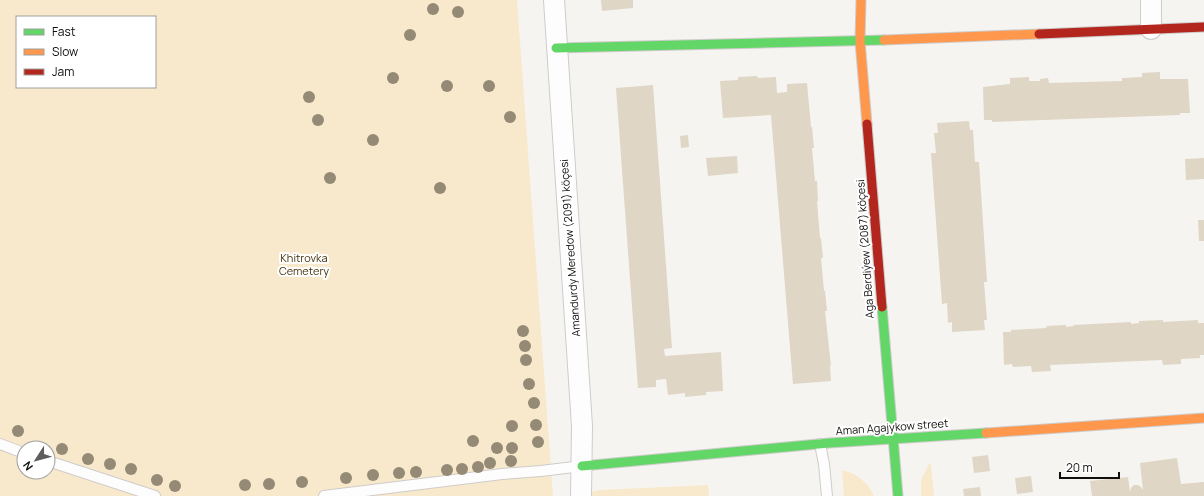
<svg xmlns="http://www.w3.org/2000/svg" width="1204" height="496" font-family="Manrope,sans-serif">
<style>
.green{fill:#f9e9cc;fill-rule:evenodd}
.building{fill:#dfd6c5}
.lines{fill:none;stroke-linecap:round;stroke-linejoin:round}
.lane-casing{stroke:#ceccca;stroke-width:12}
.street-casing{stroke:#ceccca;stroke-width:22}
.fast-casing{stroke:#ceccca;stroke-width:11}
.slow-casing{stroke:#ceccca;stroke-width:11}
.jam-casing{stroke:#ceccca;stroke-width:11}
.lane{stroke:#fefdfd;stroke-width:10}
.street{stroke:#fefdfd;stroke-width:20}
.fast{stroke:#63d668;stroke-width:9}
.slow{stroke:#ff974d;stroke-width:9}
.jam{stroke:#b3261e;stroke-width:9}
.tree{fill:#948a75}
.labels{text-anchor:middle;stroke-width:4;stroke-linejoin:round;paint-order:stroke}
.street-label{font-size:11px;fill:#0f0e0c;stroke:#fff}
.park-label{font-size:11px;fill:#44330f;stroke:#fff}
</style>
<rect width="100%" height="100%" fill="#f6f4f1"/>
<g class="green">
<path d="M0,0H517L553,496H0ZM17,17H155V87H17ZM24,448H48V472H24Z"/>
<path d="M929,464H931L934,496H921V480Z"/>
<path d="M842,470C856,473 868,482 874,496H844Z"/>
<path d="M708,485L709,496H589L591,492L599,490Z"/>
</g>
<g class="building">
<path d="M601,0H633V8L602,11Z"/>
<path d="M1160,72V79H1188L1190,113H1180V115L992,122V120H984L983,87L1010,84V78L1029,77V81H1040V79L1048,78L1049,83L1122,81V78L1142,77V73Z"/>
<path d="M757,76L758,78L776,77L777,93L787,92V84L807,83L811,127H812L814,148H812L815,181H817L818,201H817L820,238H821L823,258H821L824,291H825L827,311H825L831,366H830L831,381L793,384L771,115L723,118L720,81L738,80V77Z"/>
<path d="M653,85L672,348L664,349L665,356L721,352L723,391L706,392V395L685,397V393L668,395L666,379L656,380V387L638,388L616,88Z"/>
<path d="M969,121L970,130H973L975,162H979L987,282H984L987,320H984L985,330L952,332V322L948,323L947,303L942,304L931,153H936L934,133H938L937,123Z"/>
<path d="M688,135L689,147L681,148L680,136Z"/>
<path d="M737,156L738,173L708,176L706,158Z"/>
<path d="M1204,158V179L1186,180L1185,159Z"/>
<path d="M1198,220H1204V241H1199Z"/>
<path d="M1163,320V322L1198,320V323H1204V355H1200V358L1181,359V364L1163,365L1162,360L1050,365L1051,371L1032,372L1031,366L1013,367L1012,364L1004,365L1003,332H1011V330L1047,328L1046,326L1066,325V327L1074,326L1073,325L1131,322V324L1139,323V321Z"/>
<path d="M988,455L990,471L974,473L972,457Z"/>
<path d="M1177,458L1181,484L1204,482V496H1092L1090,481L1128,477L1130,492L1131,488L1134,485H1138L1141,487L1143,490L1140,463Z"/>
<path d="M1031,476L1033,492L1017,494L1015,478Z"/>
<path d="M980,487L981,496H964L963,489Z"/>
</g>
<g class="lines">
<defs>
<g id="lane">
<path d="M0,444L24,453"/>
<path d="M820,444L824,464L827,496"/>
<path d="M48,461L155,496"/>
<path d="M324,496L502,474L541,471L582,466"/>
</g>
<g id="street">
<path d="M554,0L582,426L581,496"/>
<path d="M1151,29V0"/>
</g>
<g id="fast">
<path d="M556,48L884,40"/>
<path d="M882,307L898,496"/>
<path d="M582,466L829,443L986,433"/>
</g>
<g id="slow">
<path d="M861,0L860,41L867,124"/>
<path d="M884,40L1039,34"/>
<path d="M986,433L1204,418"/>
</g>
<g id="jam">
<path d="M1039,34L1204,27"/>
<path d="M867,124L882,307"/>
</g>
</defs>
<use href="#lane" class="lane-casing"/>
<use href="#street" class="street-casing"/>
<use href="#fast" class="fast-casing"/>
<use href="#slow" class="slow-casing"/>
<use href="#jam" class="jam-casing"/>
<use href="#lane" class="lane"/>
<use href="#street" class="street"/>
<use href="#fast" class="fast"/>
<use href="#slow" class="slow"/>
<use href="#jam" class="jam"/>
</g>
<g class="tree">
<circle cx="433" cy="9" r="6"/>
<circle cx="458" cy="12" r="6"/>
<circle cx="410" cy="35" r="6"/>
<circle cx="393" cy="78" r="6"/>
<circle cx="447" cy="86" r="6"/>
<circle cx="489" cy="86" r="6"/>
<circle cx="309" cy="97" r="6"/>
<circle cx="510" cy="117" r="6"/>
<circle cx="318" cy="120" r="6"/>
<circle cx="373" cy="140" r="6"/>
<circle cx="330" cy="178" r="6"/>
<circle cx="440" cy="188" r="6"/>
<circle cx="523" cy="331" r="6"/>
<circle cx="525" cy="346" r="6"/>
<circle cx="526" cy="360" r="6"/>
<circle cx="529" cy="384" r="6"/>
<circle cx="534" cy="403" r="6"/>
<circle cx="536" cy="425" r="6"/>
<circle cx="512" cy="426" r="6"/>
<circle cx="18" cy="431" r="6"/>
<circle cx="473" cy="441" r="6"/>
<circle cx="538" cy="442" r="6"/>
<circle cx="497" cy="448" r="6"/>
<circle cx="512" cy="448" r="6"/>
<circle cx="62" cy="449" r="6"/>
<circle cx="88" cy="459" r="6"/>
<circle cx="511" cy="461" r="6"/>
<circle cx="490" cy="463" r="6"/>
<circle cx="110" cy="464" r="6"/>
<circle cx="478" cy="467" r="6"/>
<circle cx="131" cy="469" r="6"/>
<circle cx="462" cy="469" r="6"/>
<circle cx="447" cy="470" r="6"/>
<circle cx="416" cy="472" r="6"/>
<circle cx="399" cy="473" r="6"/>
<circle cx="373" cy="475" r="6"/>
<circle cx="346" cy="478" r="6"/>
<circle cx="157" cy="480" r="6"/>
<circle cx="302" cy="482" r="6"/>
<circle cx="269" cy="484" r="6"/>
<circle cx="245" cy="485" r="6"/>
<circle cx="175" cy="486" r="6"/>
</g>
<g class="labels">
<g class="street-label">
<text transform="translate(570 248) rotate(-94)" y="4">Amandurdy Meredow (2091) köçesi</text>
<text transform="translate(865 249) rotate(-94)" y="4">Aga Berdiýew (2087) köçesi</text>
<text transform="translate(892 427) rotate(-4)" y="4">Aman Agajykow street</text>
</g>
<g class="park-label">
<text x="304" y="262">Khitrovka<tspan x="304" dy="13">Cemetery</tspan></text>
</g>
</g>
<rect x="16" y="16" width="140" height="72" fill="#ffffff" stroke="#9f9f9e"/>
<rect x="24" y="29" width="20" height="6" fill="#63d668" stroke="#9f9f9e"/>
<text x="52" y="36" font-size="12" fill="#0f0e0c">Fast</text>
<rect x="24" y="49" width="20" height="6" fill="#ff974d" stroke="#9f9f9e"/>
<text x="52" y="56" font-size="12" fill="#0f0e0c">Slow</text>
<rect x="24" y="69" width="20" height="6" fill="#b3261e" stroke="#9f9f9e"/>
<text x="52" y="76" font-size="12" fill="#0f0e0c">Jam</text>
<g transform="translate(36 460) rotate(234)"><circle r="19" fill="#ffffff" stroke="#9f9f9e"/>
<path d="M0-3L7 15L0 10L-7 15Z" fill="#605e5c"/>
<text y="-6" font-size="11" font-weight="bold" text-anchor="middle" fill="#0f0e0c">N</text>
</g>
<path d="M1060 472v6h59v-6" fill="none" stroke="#0f0e0c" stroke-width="2"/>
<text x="1066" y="472" font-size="12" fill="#0f0e0c" stroke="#ffffff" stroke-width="3" paint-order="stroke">20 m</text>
</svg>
